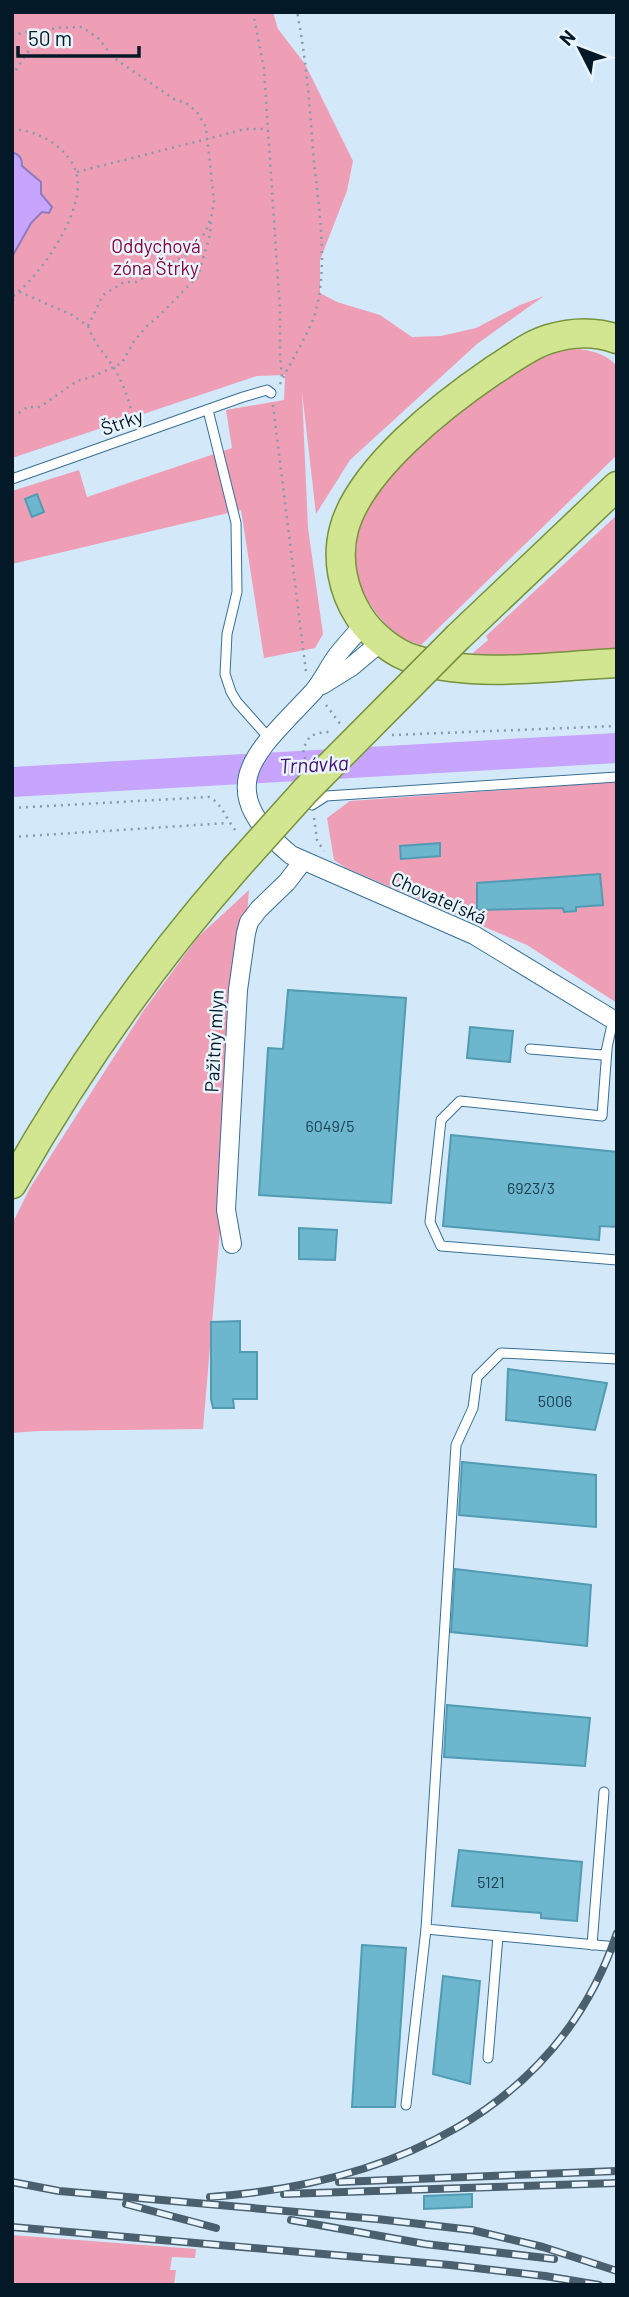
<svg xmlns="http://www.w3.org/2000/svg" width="629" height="2297" font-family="Barlow,sans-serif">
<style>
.green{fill:#ee9eb5}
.water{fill:#c7a5fe;stroke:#8c7bbe;stroke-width:2}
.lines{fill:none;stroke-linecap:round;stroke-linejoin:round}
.river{stroke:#c7a5fe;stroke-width:30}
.building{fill:#6cb6ce;stroke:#519bb3;stroke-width:2}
.service-casing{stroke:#396f94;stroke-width:11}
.minor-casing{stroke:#396f94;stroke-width:20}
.primary-casing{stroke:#76923d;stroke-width:31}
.path{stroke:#859bab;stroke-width:2.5;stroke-dasharray:2 5;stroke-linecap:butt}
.service{stroke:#fff;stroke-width:9}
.minor{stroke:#fff;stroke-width:18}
.primary{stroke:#d2e591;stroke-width:28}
.rail-casing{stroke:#4a606f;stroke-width:8}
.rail{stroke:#e9f4fd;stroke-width:5;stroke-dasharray:16;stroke-linecap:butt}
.primary-bridge-casing{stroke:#76923d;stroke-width:31;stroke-linecap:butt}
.primary-bridge{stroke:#d2e591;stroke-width:28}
.labels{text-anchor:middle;stroke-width:5;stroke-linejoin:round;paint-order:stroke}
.number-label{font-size:16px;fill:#1d4052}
.park-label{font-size:19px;fill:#840642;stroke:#e9f4fd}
.street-label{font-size:19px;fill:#031928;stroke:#e9f4fd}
.water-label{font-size:21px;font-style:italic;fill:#451076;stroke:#e9f4fd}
</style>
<rect width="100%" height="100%" fill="#d3e9fa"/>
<g class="green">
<path d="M12,12H273L278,29L305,64L353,161L347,191L320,260V293L337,302L380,315L412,337L441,336L476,328L520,305L544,296L477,344L350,460L316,514L302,392L308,528L323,634L315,648L264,658L241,510L12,564V491L79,470L87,497L232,448L226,410L284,400L285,375L257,376L12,458Z"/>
<path d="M571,348C589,350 604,352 617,366V455L421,645C394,638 380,620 366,598C350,571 354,533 369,506C398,454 462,403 513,373C521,368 531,361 540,357C550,353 561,351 571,348Z"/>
<path d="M617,515V654L467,658L488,640L486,636Z"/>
<path d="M617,782V1003L527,945L346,868L334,860L327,818L350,801Z"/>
<path d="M249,890L203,1429L38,1431L12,1433V1224L30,1188L144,1010L198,937Z"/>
<path d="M12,2235L196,2249L195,2258L172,2257L170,2270H176L174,2285H12Z"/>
</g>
<path class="water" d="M12,152C20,155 22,158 22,166L41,182V194L52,207L49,213L42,212L31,223L12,257Z"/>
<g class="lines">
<path class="river" d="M12,782L617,748"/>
</g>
<g class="building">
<path d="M37,494L44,512L32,517L25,499Z"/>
<path d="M440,843V856L401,859L400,846Z"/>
<path d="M600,874L603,905L576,907V911L564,912L563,908L477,910V883Z"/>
<path d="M288,990L406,998L391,1203L259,1195L268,1048L283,1049Z"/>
<path d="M470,1027L513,1031L510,1062L467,1058Z"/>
<path d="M451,1135L617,1152V1227L600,1226L599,1240L443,1226Z"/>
<path d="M299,1228L337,1230L335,1260L299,1259Z"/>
<path d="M240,1321V1352H257V1399H233L234,1408H213L211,1399V1322Z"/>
<path d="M508,1369L607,1383L595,1430L506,1420Z"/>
<path d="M462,1462L596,1475V1527L459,1515Z"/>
<path d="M455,1569L591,1585L587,1646L451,1632Z"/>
<path d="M447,1705L590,1718L585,1766L444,1757Z"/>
<path d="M459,1850L582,1862L577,1921L541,1918V1913L452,1906Z"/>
<path d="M362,1945L406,1948L395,2107H352Z"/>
<path d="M443,1976L480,1981L470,2084L433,2074Z"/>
<path d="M472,2194V2207L424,2209V2196Z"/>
</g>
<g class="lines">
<defs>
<g id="service">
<path d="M208,410L236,523L237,592L227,634L225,674L231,692L237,702L269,738"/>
<path d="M12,479L243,397L267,390L271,393"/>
<path d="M312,805L326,796L617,777"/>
<path d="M530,1049L602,1055L606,1052L613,1020"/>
<path d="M607,1049L602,1116L460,1101L441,1120L430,1222L441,1246L617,1260"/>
<path d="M617,1359L501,1353L477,1377L473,1408L456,1445L426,1929L617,1947"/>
<path d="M592,1945L604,1792"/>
<path d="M488,2058L498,1936"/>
<path d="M406,2105L426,1929"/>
</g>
<g id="minor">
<path d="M364,624C355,635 345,645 336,657C328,668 322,682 313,692C257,752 208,786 291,855L474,935L617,1022"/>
<path d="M322,685L351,667L382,641"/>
<path d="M232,1244L226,1210L238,990L246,933L249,922L259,909L287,882L303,861"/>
</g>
<g id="primary">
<path d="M617,339C594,331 573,332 549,339C529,345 512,359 494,370C444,404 360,469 344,529C336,559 343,591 359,616C371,635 394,654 416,660C478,678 553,666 617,663"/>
<path d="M458,637L617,486"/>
<path d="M12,1184C76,1071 149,967 235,869"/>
</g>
</defs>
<use href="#service" class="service-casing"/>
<use href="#minor" class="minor-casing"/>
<use href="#primary" class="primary-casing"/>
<g class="path">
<path d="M253,12L264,69L280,311V354L282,379"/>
<path d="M12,36C23,32 32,30 42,35"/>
<path d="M12,76L35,41L45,32L55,28L82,27L98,38L114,58L174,99L186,103L197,112L206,127L214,201L212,214L205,233L186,255L136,282H124L103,295L88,326L72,315L20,292"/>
<path d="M12,129C27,130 41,135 53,143C62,149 73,161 76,172C88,208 40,277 12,297"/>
<path d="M77,172L246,129H268"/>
<path d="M88,326C95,346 105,353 115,370C125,386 130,405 135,423"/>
<path d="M280,384C291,361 305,340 314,317C329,270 319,209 314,162C310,112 307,62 297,12"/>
<path d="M273,405L306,672"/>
<path d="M12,414L19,413L27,407H40L77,381L92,377L122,363L134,341L148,325L157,318L198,276L210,235L211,218"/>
<path d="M326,705L341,725"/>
<path d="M392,735L617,726"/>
<path d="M305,759L303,749L310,736L323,732H333"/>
<path d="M12,808L209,797C223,804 226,821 238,833"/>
<path d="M314,818L317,840L324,851"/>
<path d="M12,837L228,823"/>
</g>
<use href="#service" class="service"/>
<use href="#minor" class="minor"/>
<use href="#primary" class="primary"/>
<defs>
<g id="rail">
<path d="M12,2182L59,2191L377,2219L472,2230L543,2247L617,2271"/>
<path d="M339,2182L617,2171"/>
<path d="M284,2194L617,2183"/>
<path d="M210,2197C387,2184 556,2113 617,1933"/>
<path d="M126,2204L216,2228"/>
<path d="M291,2220L425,2244L554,2259"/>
<path d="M12,2227L450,2265L545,2276L599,2285"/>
</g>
</defs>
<use href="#rail" class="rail-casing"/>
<use href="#rail" class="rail"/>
<defs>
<path id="primary-bridge" d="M235,869L306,790L458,637"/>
</defs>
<use href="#primary-bridge" class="primary-bridge-casing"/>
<use href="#primary-bridge" class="primary-bridge"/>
</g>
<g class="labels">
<g class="number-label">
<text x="330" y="1132">6049/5</text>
<text x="531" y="1194">6923/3</text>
<text x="555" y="1407">5006</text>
<text x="491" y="1888">5121</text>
</g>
<g class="park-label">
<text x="156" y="253">Oddychová<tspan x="156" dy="22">zóna Štrky</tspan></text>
</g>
<g class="street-label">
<text transform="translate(122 422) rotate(-20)" y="7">Štrky</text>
<text transform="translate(439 898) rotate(24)" y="7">Chovateľská</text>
<text transform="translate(214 1041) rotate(-87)" y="7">Pažitný mlyn</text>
</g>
<g class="water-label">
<text transform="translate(314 765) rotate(-3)" y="7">Trnávka</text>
</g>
</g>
<rect width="629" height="2297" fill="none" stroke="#031928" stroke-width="28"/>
<g transform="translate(580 49) rotate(312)" stroke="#e9f4fd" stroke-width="5" paint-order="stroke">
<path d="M0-5L12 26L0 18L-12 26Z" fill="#031928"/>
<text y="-10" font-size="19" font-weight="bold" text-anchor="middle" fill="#031928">N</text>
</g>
<path d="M18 46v10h121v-10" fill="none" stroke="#031928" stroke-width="3.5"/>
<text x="28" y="46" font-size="21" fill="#031928" stroke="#e9f4fd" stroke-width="5" paint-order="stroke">50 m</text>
</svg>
